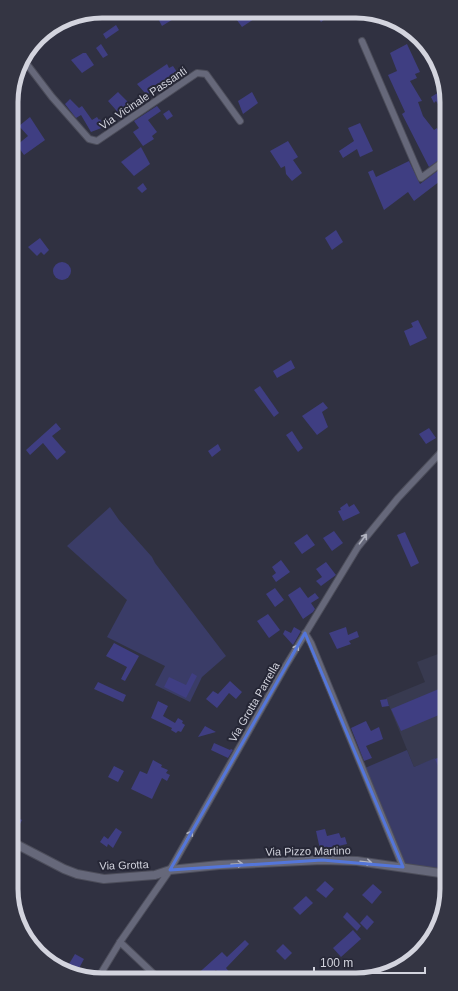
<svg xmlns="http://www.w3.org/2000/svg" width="458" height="991" font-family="Arial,sans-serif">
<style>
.built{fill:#383a50}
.green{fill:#3a3c67}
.building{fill:#3f3e82}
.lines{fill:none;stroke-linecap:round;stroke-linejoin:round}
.minor-casing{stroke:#4c4d5a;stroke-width:8}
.tertiary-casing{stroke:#4c4d5a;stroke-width:10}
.minor{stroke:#66687a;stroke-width:6}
.tertiary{stroke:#66687a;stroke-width:8}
.oneway{stroke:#b2b4c0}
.marked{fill:none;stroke:#5476da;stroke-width:3;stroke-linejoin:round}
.labels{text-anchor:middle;stroke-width:4;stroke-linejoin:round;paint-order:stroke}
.street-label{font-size:11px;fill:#d3d4de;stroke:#262736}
.rim{fill:none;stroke:#d3d4de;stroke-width:5}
</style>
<rect width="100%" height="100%" fill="#303141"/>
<path class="built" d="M446,651V788L435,759L414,767L386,698L425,682L417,662Z"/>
<g class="green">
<path d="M110,507L119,520L152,557L155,563L226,656L202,677L190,702L155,685L165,666L107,637L127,600L67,546Z"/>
<path d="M407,750L414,767L435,758L446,788L447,871L405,863L365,768Z"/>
</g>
<g class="building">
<path d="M138,11H150L137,19L133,14Z"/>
<path d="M154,11H171L175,18L162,26Z"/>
<path d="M231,12H251L254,19L242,27Z"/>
<path d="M314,12H335L321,22Z"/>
<path d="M62,21L64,24L30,55L28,53L42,34Z"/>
<path d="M116,25L119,30L106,39L103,34Z"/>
<path d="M101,44L108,55L103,58L96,48Z"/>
<path d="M407,44L420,72L415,74L417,78L410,81L422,101L418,102L423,116L434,130L437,128L444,142V157L429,167L402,114L405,112L388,75L397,71L390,53Z"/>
<path d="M83,53H86L94,65L82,73L71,60Z"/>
<path d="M167,64L169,68L173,66L177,72L170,78V81L166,83L164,80L152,87L149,94L145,93L137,84Z"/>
<path d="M444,89V103L439,106L436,101L434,103L431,97Z"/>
<path d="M118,92L128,102V107L123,111L125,116L123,118L108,101Z"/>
<path d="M252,92L258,103L243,114L238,101Z"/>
<path d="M70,99L79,108L82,106L92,120L97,117L99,120L100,119L104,127L91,132L81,115L76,118L65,104Z"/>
<path d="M157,106L161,111L148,120L157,132L152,136L154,139L143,146L133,132L139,128L134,121Z"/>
<path d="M169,110L173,116L167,120L163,114Z"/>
<path d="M30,117L45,140L24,155L17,145L28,136L19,126Z"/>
<path d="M360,123L373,151L360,157L357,149L343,158L339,151L354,141L348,128Z"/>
<path d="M288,141L298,157L293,160L302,173L292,181L286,174L285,166L281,168L270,151Z"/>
<path d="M141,147L150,164L134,176L121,162Z"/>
<path d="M409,161L420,184L444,166V178L414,201L408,192L384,210L368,172L373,170L376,177Z"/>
<path d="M143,183L147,189L142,193L137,188Z"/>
<path d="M336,230L343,242L332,250L325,238Z"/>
<path d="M40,238L49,250L44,255L41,252L37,256L28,247Z"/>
<circle cx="62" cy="271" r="9"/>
<path d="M418,320L427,338L410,346L404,331L413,327L411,323Z"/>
<path d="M291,360L295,368L277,378L273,371Z"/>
<path d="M260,386L279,413L274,417L254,390Z"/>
<path d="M323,402L328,408L322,412L328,427L317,435L302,416Z"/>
<path d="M56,423L61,429L52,436L66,452L57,460L43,443L30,455L26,450Z"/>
<path d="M429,428L436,438L426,444L419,434Z"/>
<path d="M292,431L303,448L298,452L286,435Z"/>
<path d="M218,444L221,450L212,457L208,451Z"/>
<path d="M445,484V503L438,489Z"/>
<path d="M347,503L349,507L354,504L360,513L343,521L338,511L341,510L340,508Z"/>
<path d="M334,531L343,543L332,551L323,538Z"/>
<path d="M405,532L419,563L411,567L397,535Z"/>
<path d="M307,534L315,545L302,554L294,543Z"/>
<path d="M281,560L290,572L276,582L272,576L276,573L272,567Z"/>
<path d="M326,562L336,575L321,586L316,581L322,577L316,569Z"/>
<path d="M300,587L308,598L315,593L319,598L311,603L315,609L313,612L303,619L288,595Z"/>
<path d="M275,588L284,600L275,607L266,594Z"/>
<path d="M268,614L280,630L269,638L257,621Z"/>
<path d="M294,627L301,631L293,645L283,634L285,630L291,633Z"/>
<path d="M346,627L348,635L357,631L359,637L349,641L351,644L337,649L329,633Z"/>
<path d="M114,643L139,656L125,681L121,679L127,667L106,656Z"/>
<path d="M192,673L197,676L186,698L164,687L169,677L186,685Z"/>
<path d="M230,681L242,692L236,699L229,693L217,708L206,699L213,691L218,694Z"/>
<path d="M98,682L126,695L123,702L94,689Z"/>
<path d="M446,686V712L401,731L391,709Z"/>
<path d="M387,699L389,706L382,707L380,700Z"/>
<path d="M158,701L168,706L163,716L175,723L178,718L183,721L182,723L185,725L181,732L178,731L176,733L171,730L172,728L151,718Z"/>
<path d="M366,721L371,731L379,727L383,739L366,746L372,758L364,761L351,728Z"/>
<path d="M205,726L216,732L198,737Z"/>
<path d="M214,743L230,750L231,749L233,750L228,758L211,750Z"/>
<path d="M445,755L446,759V787L435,759Z"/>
<path d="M153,760L162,765L161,767L168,770L166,773L170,775L167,781L162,778L152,799L131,789L140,771L147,774Z"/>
<path d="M114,766L124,771L118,782L108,777Z"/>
<path d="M14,816L22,820L14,836Z"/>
<path d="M116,828L122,832L113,848L108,844L107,847L100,842L104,836L108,839Z"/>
<path d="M325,829L327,836L339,833L341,838L345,837L347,844L330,848L331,852L321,854L316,831Z"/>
<path d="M325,881L334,889L326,898L316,890Z"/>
<path d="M373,884L382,892L372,904L362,895Z"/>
<path d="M306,896L313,903L300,915L293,908Z"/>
<path d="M347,912L361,926L357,931L343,917Z"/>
<path d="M367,915L374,922L367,930L360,923Z"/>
<path d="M353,930L361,939L341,957L333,948Z"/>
<path d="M245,940L249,944L226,968L231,974L227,978H221L216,970L208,978H193L222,952L227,957Z"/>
<path d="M283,944L292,953L285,960L276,951Z"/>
<path d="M75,954L84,959L76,974L66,969Z"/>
</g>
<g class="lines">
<defs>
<g id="minor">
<path d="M362,41L421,178L444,161"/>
<path d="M23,59L52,97L89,139L97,141L197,73L206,74L240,121"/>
<path d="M305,633L311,643L403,867"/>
<path d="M120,942L158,978"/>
<path d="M98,978L120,942L170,870L285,667L358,547L398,498L445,448"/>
</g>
<path id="tertiary" d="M14,843L64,869L77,874L104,879L155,875L170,870L219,865L322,860L357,861L447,874"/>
</defs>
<use href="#minor" class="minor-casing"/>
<use href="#tertiary" class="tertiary-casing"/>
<use href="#minor" class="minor"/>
<use href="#tertiary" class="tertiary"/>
</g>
<defs><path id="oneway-shaft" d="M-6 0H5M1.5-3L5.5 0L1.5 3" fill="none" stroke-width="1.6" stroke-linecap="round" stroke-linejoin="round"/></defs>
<g class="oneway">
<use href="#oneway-shaft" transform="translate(363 539) rotate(-53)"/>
<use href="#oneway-shaft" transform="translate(295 650) rotate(-59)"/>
<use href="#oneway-shaft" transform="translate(189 836) rotate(-60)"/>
<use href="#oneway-shaft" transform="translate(366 862) rotate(7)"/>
<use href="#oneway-shaft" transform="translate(237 864) rotate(-3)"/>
</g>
<path class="marked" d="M305,633L403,867L322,860L170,870Z"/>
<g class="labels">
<g class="street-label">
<text transform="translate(143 98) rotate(-34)" y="4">Via Vicinale Passanti</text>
<text transform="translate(254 702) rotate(-60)" y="4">Via Grotta Parrella</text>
<text transform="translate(308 851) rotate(-1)" y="4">Via Pizzo Martino</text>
<text transform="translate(124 865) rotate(-2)" y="4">Via Grotta</text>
</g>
</g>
<path d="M0 0H458V991H0ZM102 18H356A84 84 0 0 1 440 102V889A84 84 0 0 1 356 973H102A84 84 0 0 1 18 889V102A84 84 0 0 1 102 18Z" fill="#343543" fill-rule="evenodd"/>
<path class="rim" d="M102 18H356A84 84 0 0 1 440 102V889A84 84 0 0 1 356 973H102A84 84 0 0 1 18 889V102A84 84 0 0 1 102 18Z"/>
<path d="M314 967v6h111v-6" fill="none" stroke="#d3d4de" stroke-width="2"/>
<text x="320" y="967" font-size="12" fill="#d3d4de" stroke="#262736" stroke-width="3" paint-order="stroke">100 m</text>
</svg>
